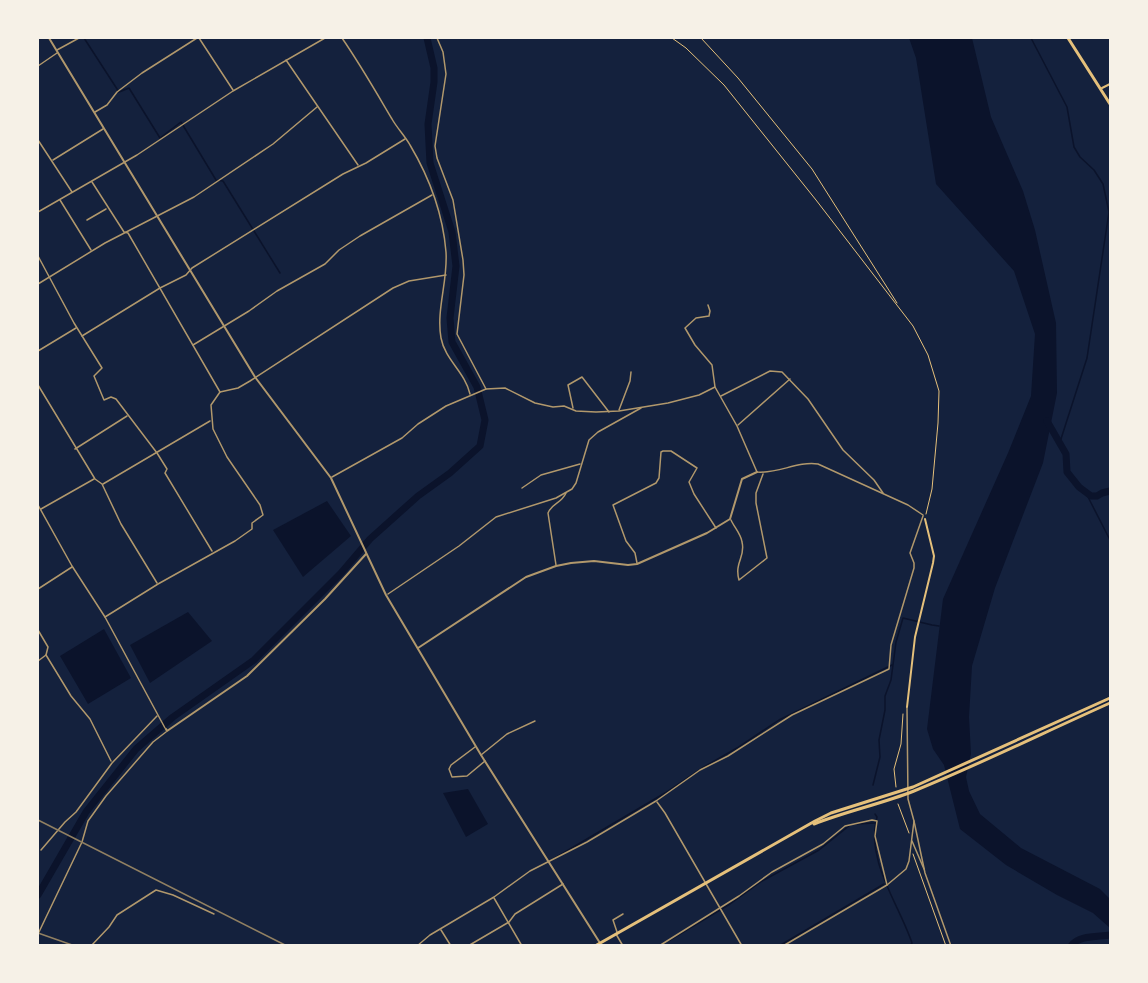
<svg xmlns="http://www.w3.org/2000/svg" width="1148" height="983" font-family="'Fira Sans Condensed',sans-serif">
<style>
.water{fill:#0b132b}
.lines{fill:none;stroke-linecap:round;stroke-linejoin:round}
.stream{stroke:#0b132b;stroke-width:1.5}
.river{stroke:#0b132b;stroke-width:7}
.path{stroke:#e5c07b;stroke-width:1}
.minor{stroke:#b1986c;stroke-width:1.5}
.tertiary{stroke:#b1986c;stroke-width:2}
.secondary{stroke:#e5c07b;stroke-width:2}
.primary{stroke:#e5c07b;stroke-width:3}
.trunk{stroke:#e5c07b;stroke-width:3}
.rail{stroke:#918062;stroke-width:1.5}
</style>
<rect width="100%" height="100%" fill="#14213d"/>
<g class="water">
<path d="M909,38H972L991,117L1023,191L1035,230L1056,323L1057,393L1043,463L995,588L972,666L969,717L971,754L966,777L969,791L980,814L1021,848L1100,889L1110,899V928L1093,913L1057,895L1006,865L960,829L944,765L933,749L927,729L943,599L1008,453L1031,396L1035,334L1014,271L936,184L916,58Z"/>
<path d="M327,501L351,536L303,577L273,530Z"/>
<path d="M188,612L212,641L150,683L130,645Z"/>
<path d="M104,629L131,678L88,704L60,656Z"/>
<path d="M468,789L488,824L466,837L443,793Z"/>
</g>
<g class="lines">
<g class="stream">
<path d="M84,38L119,92L129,88L160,138L181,122L216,180L223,181L280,273"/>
<path d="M1031,38L1067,107L1074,147L1080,157L1094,170L1103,184L1109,212L1087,358L1060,442"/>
<path d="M1087,495L1110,540"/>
<path d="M873,785L880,757L879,740L885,710V696L891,680L896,642L903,618L932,625L939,626"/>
<path d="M875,814L877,817C865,860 899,904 912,943L910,946"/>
<path d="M855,824L875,823"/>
<path d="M548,862L665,793L702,768L737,748L779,720L892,665"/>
<path d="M670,940L730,904L762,881L819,850L850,825"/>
<path d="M779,946L884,884"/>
</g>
<g class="river">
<path d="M1047,421L1066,454L1067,472L1079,487L1091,496H1097L1102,493L1110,491"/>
<path d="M38,895L86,812L136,749L173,717L254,660L341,573L370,539L418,496L450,473L480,446L485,420L477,387L452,342L450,318L456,266L452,232L430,163L428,124L434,82V68L427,38"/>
<path d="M1071,946C1079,935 1098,937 1110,935"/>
</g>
<g class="path">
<path d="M672,38L686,48L724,85L816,200L913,326L928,355L939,391L938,423L932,489L926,514"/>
<path d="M701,38L738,78L812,169L897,303"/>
<path d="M896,787L894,769L901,744L903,714"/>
<path d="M898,804L909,833"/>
<path d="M913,854L946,946"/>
</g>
<g class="minor">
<path d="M199,38L233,90"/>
<path d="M342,38C360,64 376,92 392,119C397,128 405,136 410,145C429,177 443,215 446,252C448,281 436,310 441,338C445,360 465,372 470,394"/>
<path d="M437,38L443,52L446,74L435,146L437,158L453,200L463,260L464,275L457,334L486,389"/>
<path d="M57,50L79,38"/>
<path d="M286,60L358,165"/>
<path d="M38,66L57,53"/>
<path d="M95,112L107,105L117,92L142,73L197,38"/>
<path d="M38,140L72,192"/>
<path d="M53,160L103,129"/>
<path d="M92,182L124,232L128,233L220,392"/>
<path d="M60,200L91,250"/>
<path d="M38,212L137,155L233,91L325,38"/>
<path d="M87,220L106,209"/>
<path d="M38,256L74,323L102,368L94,376L104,400L111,397L116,399L157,453L167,469L165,473L212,551"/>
<path d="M38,284L105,243L194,197L273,144L317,107"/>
<path d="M708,305L710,311L709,316L696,318L685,328L695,345L712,365L715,387L737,426L757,472C778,474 797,461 818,464L908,505L923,515"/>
<path d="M82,336L160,288L186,275L192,268L343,174L366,163L405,139"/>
<path d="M193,345L249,311L277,291L325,264L339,250L360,236L432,195"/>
<path d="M38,351L76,328"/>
<path d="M38,385L95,479L102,484L121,524L157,583"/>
<path d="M721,396L770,371L782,372L808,399L843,450L874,480L883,493"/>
<path d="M573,408L568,385L582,377L609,412"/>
<path d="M619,410L630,381L631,372"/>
<path d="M738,425L790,379"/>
<path d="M75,449L127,416"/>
<path d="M332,477L402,438L418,424L446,406L486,389L505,388L535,403L553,407L564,406L576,411L596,412L619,411L668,403L699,395L715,387"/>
<path d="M103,484L210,421"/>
<path d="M522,488L541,475L580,464"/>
<path d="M38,505L72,566L105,617L165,728"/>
<path d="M41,509L94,479"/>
<path d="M731,520C734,527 741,534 742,542C746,557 734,562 739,580L767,558L756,503V493L763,474"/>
<path d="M637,563L635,553L626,541L613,505L656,483L659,478L661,452L663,451H671L697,468L689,482L694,494L716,528"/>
<path d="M556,565L548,513C552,503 561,504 566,493"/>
<path d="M38,589L72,567"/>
<path d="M388,594L459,546L496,517L556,498L572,489L576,483L589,440L598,432L641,408"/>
<path d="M105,617L158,584L235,541L252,529V523L263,515L260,505L227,457L213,429L211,405L220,392L238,388L250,381L393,288L409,281L446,275"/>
<path d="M38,630L48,647L46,655L38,661"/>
<path d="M46,655L71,696L90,719L111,761"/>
<path d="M475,747L451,765L449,769L452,777L467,776L485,761"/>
<path d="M481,755L507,734L535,721"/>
<path d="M657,802L665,813L742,946"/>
<path d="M914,821L925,873L951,946"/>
<path d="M912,841L924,869"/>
<path d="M41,850L65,822L76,812L112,763L157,716"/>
<path d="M494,898L522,946"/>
<path d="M441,930L451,946"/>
<path d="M617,932L613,920L623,914"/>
<path d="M38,934L82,842L88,821L106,796L153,742L166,732"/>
<path d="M616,934L623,946"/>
<path d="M91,946L109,927L117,915L156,890L173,895L214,914"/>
<path d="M417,946L430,935L494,897L530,871L587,842L656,801L700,770L728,756L792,715L889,669L891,645L914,568V563L910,553L923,516"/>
<path d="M468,946L509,922L515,914L563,884"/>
<path d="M659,946L739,896L772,872L823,844L845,826L872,820L877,821L875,836L887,885"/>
<path d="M783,946L887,885L906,869L909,861L914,821L908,799L907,708"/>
</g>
<g class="tertiary">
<path d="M49,38L255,377L331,478L386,595L481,755L600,943"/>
<path d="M418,648L526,577L556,566L571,563L594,561L628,565L637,564L707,533L730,519L742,479L757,472"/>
<path d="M166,729L167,731L247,676L325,599L366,554"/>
</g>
<g class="secondary">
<path d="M1102,88L1110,84"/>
<path d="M907,707L915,637L933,563L934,556L925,519"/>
</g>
<g class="primary">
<path d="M814,824C847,811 881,804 914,791C980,764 1045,732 1110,703"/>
<path d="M595,946L815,821L831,813L913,787L1110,698"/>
</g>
<path class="trunk" d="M1068,38L1110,104"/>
<g class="rail">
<path d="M38,820L287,946"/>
<path d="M38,933L75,946"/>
</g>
</g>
<rect width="1148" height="983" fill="none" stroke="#f6f1e7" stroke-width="78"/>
</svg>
